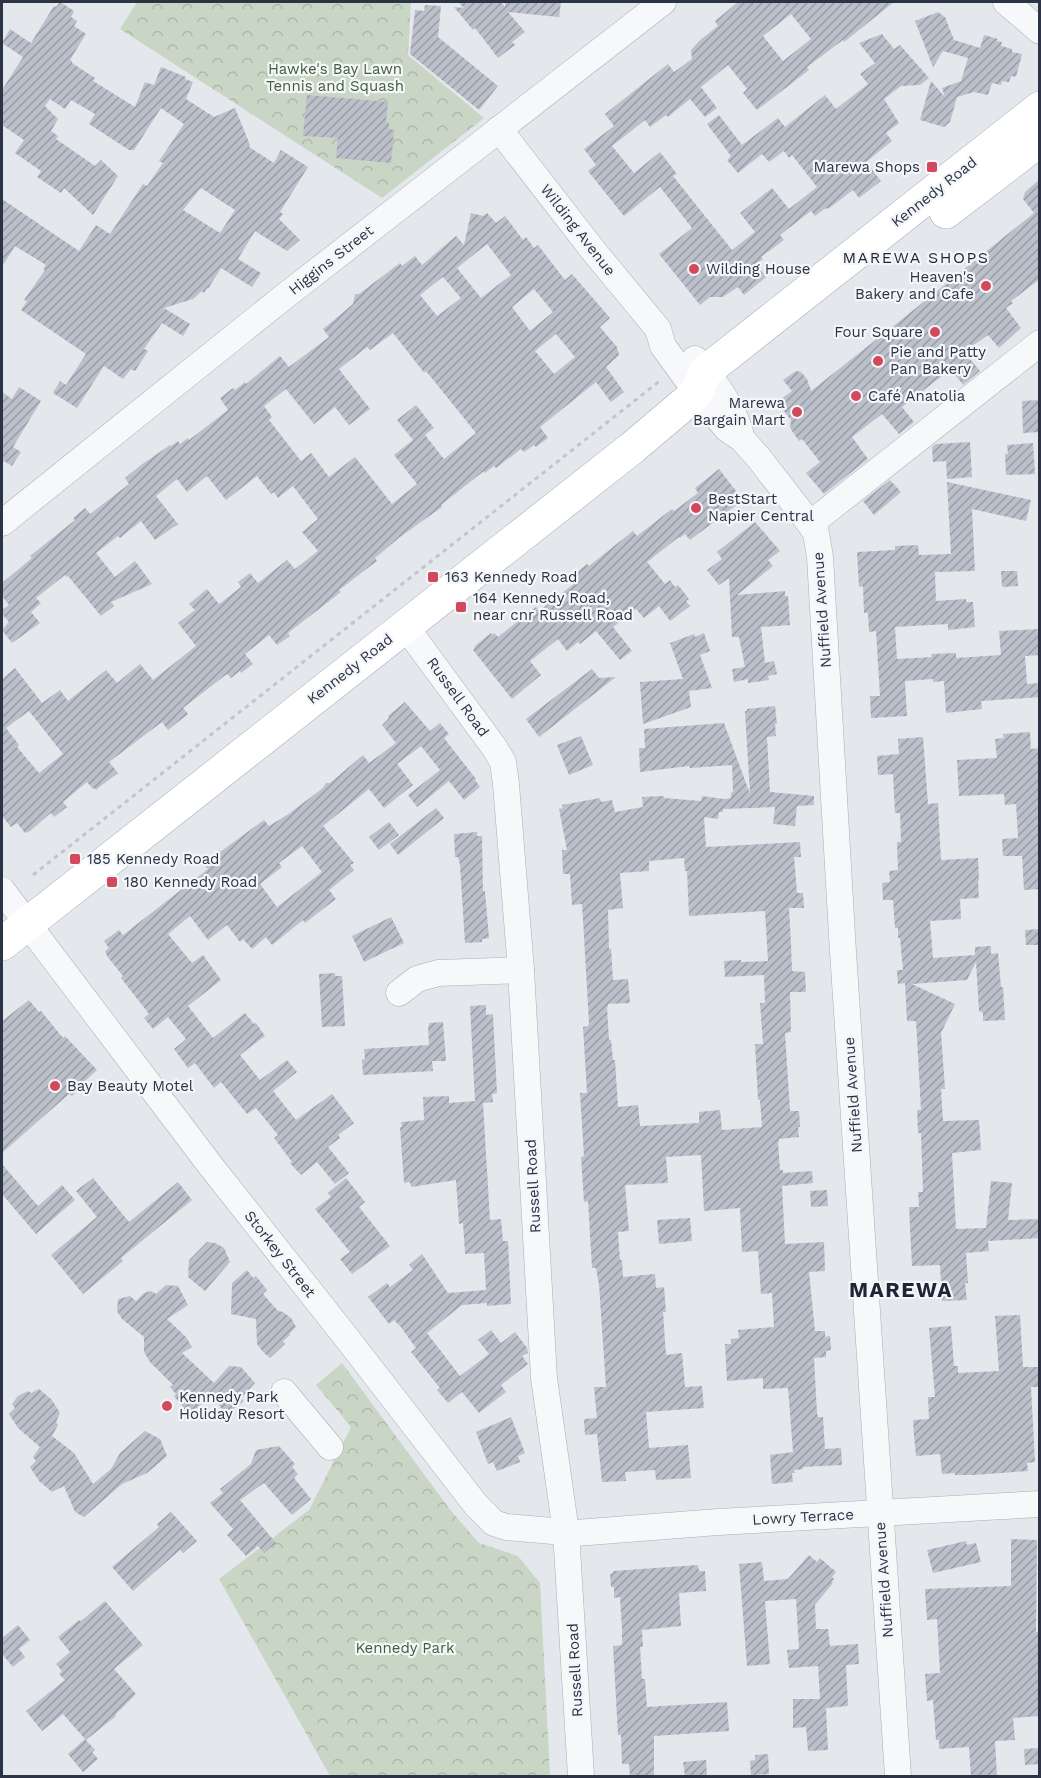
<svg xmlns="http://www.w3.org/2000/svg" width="1041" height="1778" font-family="'Work Sans',sans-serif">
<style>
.forest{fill:url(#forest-crowns)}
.building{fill:url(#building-hatch);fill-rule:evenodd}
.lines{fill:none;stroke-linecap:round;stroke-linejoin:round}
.minor-casing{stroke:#a9aeb7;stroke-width:27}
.major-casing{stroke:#a3abb8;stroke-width:34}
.path{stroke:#c2c5cb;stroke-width:3;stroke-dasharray:4.5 4.5;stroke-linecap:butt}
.minor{stroke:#f7f8fa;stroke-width:26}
.major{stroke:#fff;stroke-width:33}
.poi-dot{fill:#d1495b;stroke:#f4f6f9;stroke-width:2}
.labels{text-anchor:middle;stroke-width:4.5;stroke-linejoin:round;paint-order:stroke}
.park-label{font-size:15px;fill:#3f6138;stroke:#f4f6f9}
.poi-label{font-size:15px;fill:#2b3445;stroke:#f4f6f9;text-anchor:start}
.street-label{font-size:15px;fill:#2b3445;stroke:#f4f6f9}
.neighbourhood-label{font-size:16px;letter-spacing:1.5px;fill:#1d2536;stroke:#f4f6f9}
.district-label{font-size:21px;font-weight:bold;letter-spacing:1.5px;fill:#1d2536;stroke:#f4f6f9}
</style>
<defs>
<pattern id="forest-crowns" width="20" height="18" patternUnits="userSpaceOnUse" patternTransform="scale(1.5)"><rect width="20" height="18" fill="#c9d6c5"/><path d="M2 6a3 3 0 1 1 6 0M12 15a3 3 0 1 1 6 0" fill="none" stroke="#adb8ab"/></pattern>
<pattern id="building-hatch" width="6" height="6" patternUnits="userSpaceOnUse" patternTransform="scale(1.5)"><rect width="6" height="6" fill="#bbc0ca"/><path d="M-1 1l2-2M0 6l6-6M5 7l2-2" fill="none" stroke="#989da6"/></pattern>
</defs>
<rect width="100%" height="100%" fill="#e4e7ec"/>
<g class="forest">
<path d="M137,2H411L408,55L484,118L382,198L120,29Z"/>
<path d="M342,1363L451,1511L479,1543L518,1556L540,1583L550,1776H330L219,1579L309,1510L351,1427L316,1385Z"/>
</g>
<g class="building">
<path d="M60,2L74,11L71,17L77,21L74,26L86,34L70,60L72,61V63L95,78L93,81L135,107L145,82L154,85L161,67L186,77L185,79L193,82L186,99L214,117L235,108L250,145L249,147L274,163L281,150L308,167L280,212L283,214L279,219L300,240L287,251L255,231L238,259L261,273L252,287L221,268L208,289L207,288L204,293L202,291L193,299L164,308L190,324L183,336L162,323L144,349L148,351L135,371L131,369L123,379L104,366L77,408L53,393L60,381L66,385L86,354L21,310L27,301L24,300L45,270L43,269L46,265L15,246L2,267V199L79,251L96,225L110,234L143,184L147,186L163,163L159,161L184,124L161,108L134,150H129L89,124L95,114L71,100L65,109L50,99L45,106L58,119L51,131L58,136L56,139L95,166L101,160L118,176L93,215L64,188L61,193L37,177L41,171L15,153L24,140L2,125V90L23,57L2,43L10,29L31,43L54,6L56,7ZM201,188L235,210L220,233L183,210Z"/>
<path d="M458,2H501L505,7V2H561L559,17L508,12L525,32L512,42L515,45L498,58L475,28L473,30L454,7L464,8Z"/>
<path d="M738,2H894L844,42L843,40L807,67L809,70L757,110L743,93L747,89L728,65L701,87L717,108L705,117L690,99L668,117L666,115L650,127L645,120L612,146L634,173L660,152L677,174L673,176L732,250L755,232L740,213L772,188L789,209L817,187L792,155L789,158L784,151L769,162L762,154L738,173L727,160L731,156L707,124L719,115L742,145L778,118L785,127L825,95L836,109L868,84L860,74L875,63L859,43L882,34L894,49L900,45L929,78L920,85L901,86L884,99L899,123L886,133L892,141L866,162L881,181L859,198L853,190L828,209L827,208L823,210L815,216L811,211L780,235L784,240L761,257L763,259L756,264L766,277L744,295L738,287L723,297H710L700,305L659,254L692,228L660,187L624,216L588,171L596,165L584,149L614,126L605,114L668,64L674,72L692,59L691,50L700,40L718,26L715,21ZM791,14L811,39L783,61L763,36Z"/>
<path d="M425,5L441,6L438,37L498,86L479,110L410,54L415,10L424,11Z"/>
<path d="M938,12L945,17L954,40L980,48L984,35L998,39L997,41L1002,42L1001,46L1012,49V52L1022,54L1016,77L1011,76L1009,82L1002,81L1001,85L992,83L988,95L974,92L957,97L950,122L944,127L920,120L931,81L945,97L942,88L961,81L968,58L943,51L933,67L915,21Z"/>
<path d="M307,95L388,102L386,122H389V129L394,130L391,163L336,158L338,138L303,136Z"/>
<path d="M1040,179V279L1011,301L1013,303L1006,308L1021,328L999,348L988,335L964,352L980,371L963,385L951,369L902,407L914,422L899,434L882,414L852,437L868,459L824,494L806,473L820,462L802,439L799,441L790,428L791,420L777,402L792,391L783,380L796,371L801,372L807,379L811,391L896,324L1034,213L1023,199L1025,192Z"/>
<path d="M471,213L483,216L487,213L496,223L505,216L523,240L526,237L534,248L538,245L565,280L572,274L610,318L600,327L617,347L619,355L606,367L624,392L611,402L596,382L540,427L548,438L536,447L534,445L524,452L521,449L496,468L494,466L485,473L484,471L441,505L442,507L400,537L375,558L377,561L339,590L341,592L288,633L290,636L277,645L269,635L245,654L253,664L241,673L240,671L231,678L227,674L183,708L188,714L168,730L162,722L109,762L118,773L102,785L96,790L94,788L93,789L87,782L63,802L67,807L54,817L51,813L30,831L25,833L17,823L11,827L2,816V679L15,668L42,703L60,690L68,701L106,670L117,683L140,664L153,680L196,646L178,623L195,610L189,604L207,589L219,604L241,587L238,582L250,573L258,583L287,560L295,569L318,551L302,532L318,519L293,486L278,498L274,492L271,494L257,476L226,500L207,476L187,492L177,479L156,496L178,524L155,540L141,521L120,538L118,536L96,553L115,577L135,561L152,584L111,602L114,606L101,616L68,576L66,577L65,575L36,598L41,603L31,612L40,623L12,643L2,630L9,622L2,614V610L9,605L2,596V583L32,558L30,556L75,520L73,518L85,508L90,514L129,484L125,478L141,465L170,445L171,446L178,441L180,444L188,438L189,440L228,410L220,398L233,388L235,390L245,382L246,384L280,356L289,367L329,337L323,329L353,304L355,294H359L400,263L402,266L415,256L422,265L456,236L464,245ZM487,244L511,275L481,298L457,268ZM443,277L461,298L437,316L420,295ZM534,289L553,312L530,331L512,307ZM393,333L422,370L424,373L426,371L476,433L444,459L425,435L434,428L416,405L397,420L413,440L394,455L417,484L392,504L355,457L329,477L311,453L301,461L269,420L272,417L264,406L286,389L314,424L335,407L349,425L370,409L339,369L367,347L370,350ZM556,334L575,357L554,374L535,351ZM29,711L63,754L39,773L17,747L19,745L6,728Z"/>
<path d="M19,387L41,401L13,447L21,452L12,466L4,461L2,465V392L12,399Z"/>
<path d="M1040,400V432L1023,433L1022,401Z"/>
<path d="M970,442L972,477L947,479L946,461L933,462L932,447L936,444Z"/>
<path d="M1033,443L1035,474L1006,475L1005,454H1008L1007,445Z"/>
<path d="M719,469L743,500L690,540L685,534L680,538L679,537L647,562L665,584L670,580L675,587L678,585L689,599L686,601L690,606L670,621L659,606L644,618L636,609L613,627L632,651L620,660L596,631L580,644L578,642L567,651L558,639L530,661L541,675L512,699L473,650L476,645L491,633L492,635L494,633L498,637L536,607L539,611L579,580L575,574L587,564L589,566L633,531L637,536L672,509L674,511L698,493L695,488Z"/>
<path d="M890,480L901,492L874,515L863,501Z"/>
<path d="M947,482L1031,500L1026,521L972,509L975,571L935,572L936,601L966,599V602H973L975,627L948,630V624L895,627L897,659L932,657L931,654L956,653V658L1001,655L999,631L1040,629V655L1025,656L1027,684L1040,683V697L981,701L982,709L946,713L944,681L933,682V679L905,681L907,716L871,718L870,696H880L876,631L869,632L868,613H864L863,586L859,587L857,552L895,550V546L918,545L919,555L951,554Z"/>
<path d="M755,522L780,551L768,560L773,566L737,595L785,591V596H788L790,625L761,627L765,663L774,661L777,674L768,676L769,680L748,683V679L734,682L732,669L745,667L739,637H732L729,578L719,585L707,570L722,559L717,552Z"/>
<path d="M1001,571H1017L1018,586L1002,587Z"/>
<path d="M704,633L710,651L700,655L712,688L689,691L691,707L643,724L640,682L683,679L670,643L694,634L695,637Z"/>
<path d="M592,669L599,678L616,677L539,737L526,719Z"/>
<path d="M405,702L430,731L440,723L449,734L444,738L476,779L475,780L480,787L464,800L449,781L417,807L408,795L440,770L421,746L397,764L413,785L384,808L369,789L323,826L354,863L350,865L354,870L329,890L336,899L305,923L303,920L272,945L266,937L252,949L243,939L240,942L227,925L208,940L190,916L168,934L192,963L203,955L221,980L188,1006L213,1038L245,1013L254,1024L256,1023L265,1036L240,1055L260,1080L287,1060L297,1072L273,1091L296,1120L332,1094L354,1123L338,1135L340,1138L328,1147L349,1173L335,1184L317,1162L301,1175L290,1163L292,1162L274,1138L278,1135L256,1108L247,1114L221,1082L214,1088L195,1063L188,1068L174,1049L186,1039L168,1017L153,1029L144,1018L149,1014L121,978L123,976L107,956L105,951L109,948L104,941L119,930L123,935L208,869L202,863L219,850L220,852L264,820L269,826L287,815L323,788L326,783H330L363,755L369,763L396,743L382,725L389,718L388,716ZM302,846L322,872L277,907L260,884L282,867L279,863Z"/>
<path d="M775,706L777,724H775L776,736L767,737L770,792L814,796V805L797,806L795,826L773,824L775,807L723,809V812H719L718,819L704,817L706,847L800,842L801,857H794L797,893H803L804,908H789L791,944L792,971L805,972L806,992H790L791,1032L785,1033L790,1111H799L800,1127H798L799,1137L779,1139V1142H778L780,1170H783V1173L812,1171L813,1183L782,1186L785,1244L824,1242L825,1271L809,1272L815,1331H825V1337L830,1336L831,1350L826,1351V1357L814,1358L817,1413L818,1417H823L825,1449L841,1448L842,1465L803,1467V1469L794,1470L795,1473H792L793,1482L772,1484L770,1455L793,1452L788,1388L763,1389V1378L727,1381L725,1344H731V1339L739,1338L738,1330L774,1327L772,1293L761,1294L758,1251L742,1252L740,1208L704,1211L701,1155L666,1157L668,1183L625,1185L629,1231L618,1232L620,1260H622L623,1277L655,1274L656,1288L664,1287L666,1312H663L666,1355L682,1353L685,1387L702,1386L704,1408L646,1412L649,1448L688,1445L691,1478L656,1480L655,1470L625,1472L626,1481L602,1482L597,1434L585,1435L584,1419L597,1418L594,1387H606L599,1285L596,1268H592L588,1201L584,1202L581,1157L584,1156L580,1093H587L583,1027L588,1026L589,1023L584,937L582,904L572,905L570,874H563L562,850H567L559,809L563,808L562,805L600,798L601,802L612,800L615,812L643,807L642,797L664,796V798L701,801L702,796L724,799L731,798V793L733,792L732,765L690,768L689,766L640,772L639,748H645L644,729L724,723L750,794L745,711H747V709ZM684,858L685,871H687L689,916L765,911L768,961L741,962V960L724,961L725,977L764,975L765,1003H760L763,1044H755L758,1100H760L762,1127L722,1130L720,1110L699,1112V1123L640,1126L638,1105L618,1107L615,1060H613L611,1040H609L607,1007H608V1004L630,1003L628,979L613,980L611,949H609L608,910L623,908L620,873L649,871V861Z"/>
<path d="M1030,732L1031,749L1040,748V889L1024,890L1022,856H1003L1002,839L1018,838L1016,804L1005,805L1004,794L959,796L957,760L997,758L995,739L1004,738L1003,734Z"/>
<path d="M581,736L593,765L569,775L557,745Z"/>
<path d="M923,737L928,804L938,803L941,860L978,858L979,880L978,881L979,898L960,899L961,919L930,921L933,958L975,955V947L991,946V954L998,953L1001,987H1003L1005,1020L983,1021V1013L979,1011L976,962L967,980L912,984L955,1004L941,1033L945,1089H941L943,1121L979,1120L981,1150L952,1153L956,1229L986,1228L991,1181L1012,1183L1008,1220L1040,1219V1238L988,1241L989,1251L966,1253L968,1283H965L967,1300L942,1301L940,1265L912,1266L909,1207H919L918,1192H923L921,1133H918L917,1110H921L916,1021H907L905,983L898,984L897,970H903L900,938H898V928H895L893,900H883L882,883L890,882L889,871L898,870L897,842H901L900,813H895L893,774L878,775L877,756L899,754L898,739Z"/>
<path d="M436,808L444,818L398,855L390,844Z"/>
<path d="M389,822L399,835L379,850L369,837Z"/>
<path d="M477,832V836H482L483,891H485L489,938L482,939V942L465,943L460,865L458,857H455L454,834Z"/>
<path d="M391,917L404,943L364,962L352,936Z"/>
<path d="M1040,929V945H1026L1025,930Z"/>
<path d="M335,973V976H342L345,1026L322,1027L319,974Z"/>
<path d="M29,1000L39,1012L41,1011L63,1038L65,1036L97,1070L85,1081L87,1083L72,1096L69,1094L2,1153V1021Z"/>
<path d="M486,1005V1015L493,1014L497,1093L492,1094L493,1102L483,1103L490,1220L501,1219L503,1241H508L511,1304L487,1306V1303L462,1305L427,1333L460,1376L489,1354L478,1340L491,1330L501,1343L515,1332L527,1348L528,1353L522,1356L528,1364L501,1385L506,1392L479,1413L462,1392L448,1403L437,1390L440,1388L411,1352L416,1348L400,1326L394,1320L389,1324L368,1297L387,1283L390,1287L413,1270L409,1265L422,1254L448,1293L486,1290L484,1253L465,1254L463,1223L459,1224L456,1180L411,1187L410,1182L404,1183L400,1127H402L401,1122L424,1120L423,1097L449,1096V1103L475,1101L470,1006Z"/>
<path d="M443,1022L446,1061H432L433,1071L363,1075L362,1060L365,1059L364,1049L429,1045L428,1026H429V1023Z"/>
<path d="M2,1164L38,1206L62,1185L75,1200L36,1234L2,1194Z"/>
<path d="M93,1178L129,1222L178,1182L192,1200L121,1258L123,1261L83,1294L51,1255L97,1217L76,1191Z"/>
<path d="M346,1178L365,1202L359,1207L390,1246L352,1274L340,1259L350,1252L315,1209L331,1197L328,1193Z"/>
<path d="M827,1190L828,1206L811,1207L810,1191Z"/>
<path d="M690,1218L692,1241L659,1244L657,1220Z"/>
<path d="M207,1242L215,1243L224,1248L230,1262L205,1291L188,1277L189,1260Z"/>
<path d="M247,1270L253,1278L256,1276L267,1290L263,1294L278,1311L283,1312L291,1318L296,1327L289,1334L290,1335L283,1341L285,1344L270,1358L263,1352L257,1344L256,1319L231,1314L232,1283Z"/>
<path d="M166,1285L178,1286L188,1305L167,1319L186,1337L192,1347L182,1353L214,1383L229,1366L241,1367L255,1383L241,1398L244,1401L228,1413L221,1408L210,1392L199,1407L187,1412L174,1396L176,1394L170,1387L173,1385L150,1362L144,1352V1337L122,1319L117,1311L118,1299L130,1296L136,1301L144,1293L151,1291L156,1294Z"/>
<path d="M1020,1315L1023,1367H1040V1387H1031L1035,1462L1027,1463L1028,1471L973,1475H955V1473L942,1474L940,1454L916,1456L914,1436L913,1420L929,1419L928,1397H935L929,1328L951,1326L954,1366H958V1373L999,1371L995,1316Z"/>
<path d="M39,1389L52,1400L60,1413L56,1422L58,1425L52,1436L74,1453L93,1484L111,1469L120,1453L145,1431L160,1439L167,1456L147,1473L122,1484L84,1517L75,1512L64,1486L52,1492L39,1481L30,1467L36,1461L33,1457L40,1447L18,1428L9,1414L15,1408L12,1404L18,1396L28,1391L31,1393Z"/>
<path d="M511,1417L525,1453L518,1456L520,1462L497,1471L493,1462L488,1464L476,1432Z"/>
<path d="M279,1446L295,1464L292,1467L298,1474L294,1478L311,1499L292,1515L264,1483L240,1500L276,1543L264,1553L258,1546L246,1556L227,1535L233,1529L210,1503L223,1493L220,1489L251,1464L256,1450Z"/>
<path d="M171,1512L197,1541L183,1553L180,1550L133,1591L112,1567L159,1527L157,1524Z"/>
<path d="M1011,1539L1037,1540L1036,1632H1040V1716L1013,1718L1015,1740L995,1741L997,1776H971L969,1747L939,1749V1740H936L933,1700L927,1701L925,1674L940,1673L937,1619L927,1620L925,1589L1011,1586Z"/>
<path d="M966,1541L967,1545L976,1543L981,1562L933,1573L927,1550Z"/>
<path d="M809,1555L817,1562L820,1558L836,1572L832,1577L834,1579L831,1582L833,1583L815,1605L816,1629H828L830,1646L858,1644L859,1664L846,1665L848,1706L826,1708L828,1750L808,1751L806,1727L793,1728V1699H820L818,1666L789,1668L787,1650L799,1649L796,1599L765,1601L770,1664L747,1666L739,1564L762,1562L764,1581L788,1579Z"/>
<path d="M698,1565L699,1571H705L706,1591L679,1593L681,1626L642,1630L643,1647H640L642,1679H645L647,1707L727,1702L729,1731L654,1736V1776H630L629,1764H622L621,1735H618L613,1646L622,1645V1629L620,1597L614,1598V1587H611L610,1574L613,1573V1571Z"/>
<path d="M105,1601L143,1645L114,1669L136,1694L115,1715L116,1716L86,1740L95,1750L92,1752L98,1759L83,1772L68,1754L85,1739L63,1714L42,1731L26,1711L65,1680L59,1674L62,1671L56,1664L70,1652L58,1637L79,1620L81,1621Z"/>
<path d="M18,1625L30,1640L19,1649L25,1657L13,1667L2,1654V1638Z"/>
<path d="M1040,1748V1764L1025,1765L1024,1749Z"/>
<path d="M768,1754L769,1774L751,1775L750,1761L755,1760V1755Z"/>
<path d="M706,1760L707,1776H685L683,1762Z"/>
</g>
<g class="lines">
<defs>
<g id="minor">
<path d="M1006,2L1040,31"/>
<path d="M499,129L592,249L658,329L663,346L697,393L727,429L742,439L758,457L810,524L816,533L820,557L843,952L898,1776"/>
<path d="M695,359C714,380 732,404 740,432"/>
<path d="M2,523L285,296L663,2"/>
<path d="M810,524L1040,343"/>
<path d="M405,626L494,747L503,762L506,784L521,970L544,1378L566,1532L581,1776"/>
<path d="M2,890L210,1165L346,1337L476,1505L494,1523L506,1527L576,1533L718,1522L1040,1504"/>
<path d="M399,993L417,979L438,973L521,970"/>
<path d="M284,1392L330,1447"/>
</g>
<g id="major">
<path d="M946,212L1040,140"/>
<path d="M2,944L632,448L697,393L705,372L1040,108"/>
</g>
</defs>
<use href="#minor" class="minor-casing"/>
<use href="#major" class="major-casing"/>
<path class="path" d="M33,875L661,380"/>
<use href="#minor" class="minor"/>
<use href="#major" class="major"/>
</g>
<g class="poi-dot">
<rect x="926" y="161" width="12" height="12" rx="3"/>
<circle cx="694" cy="269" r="6"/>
<circle cx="986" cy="286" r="6"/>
<circle cx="935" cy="332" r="6"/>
<circle cx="878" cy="361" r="6"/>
<circle cx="856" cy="396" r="6"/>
<circle cx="797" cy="412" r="6"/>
<circle cx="696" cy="508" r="6"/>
<rect x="427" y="571" width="12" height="12" rx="3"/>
<rect x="455" y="601" width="12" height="12" rx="3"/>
<rect x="69" y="853" width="12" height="12" rx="3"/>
<rect x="106" y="876" width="12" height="12" rx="3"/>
<circle cx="55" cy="1086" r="6"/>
<circle cx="167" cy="1406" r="6"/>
</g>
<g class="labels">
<g class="park-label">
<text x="335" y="74">Hawke's Bay Lawn<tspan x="335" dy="17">Tennis and Squash</tspan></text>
<text x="405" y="1653">Kennedy Park</text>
</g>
<g class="poi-label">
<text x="920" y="172" text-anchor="end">Marewa Shops</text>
<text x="706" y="274">Wilding House</text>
<text x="974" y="282" text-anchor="end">Heaven's<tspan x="974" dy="17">Bakery and Cafe</tspan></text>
<text x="923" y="337" text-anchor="end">Four Square</text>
<text x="890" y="357">Pie and Patty<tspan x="890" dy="17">Pan Bakery</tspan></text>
<text x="868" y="401">Café Anatolia</text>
<text x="785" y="408" text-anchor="end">Marewa<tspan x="785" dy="17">Bargain Mart</tspan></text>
<text x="708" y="504">BestStart<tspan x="708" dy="17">Napier Central</tspan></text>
<text x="445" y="582">163 Kennedy Road</text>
<text x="473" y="603">164 Kennedy Road,<tspan x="473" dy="17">near cnr Russell Road</tspan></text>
<text x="87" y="864">185 Kennedy Road</text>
<text x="124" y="887">180 Kennedy Road</text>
<text x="67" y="1091">Bay Beauty Motel</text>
<text x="179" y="1402">Kennedy Park<tspan x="179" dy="17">Holiday Resort</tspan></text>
</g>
<g class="street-label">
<text transform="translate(934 192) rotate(-38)" y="5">Kennedy Road</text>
<text transform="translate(578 230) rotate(52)" y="5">Wilding Avenue</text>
<text transform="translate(331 260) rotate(-38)" y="5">Higgins Street</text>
<text transform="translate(822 610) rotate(-94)" y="5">Nuffield Avenue</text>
<text transform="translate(350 669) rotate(-38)" y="5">Kennedy Road</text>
<text transform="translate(458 697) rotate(54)" y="5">Russell Road</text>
<text transform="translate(853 1095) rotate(-94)" y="5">Nuffield Avenue</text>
<text transform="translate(533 1186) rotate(-93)" y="5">Russell Road</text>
<text transform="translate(280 1254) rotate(52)" y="5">Storkey Street</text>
<text transform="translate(803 1517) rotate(-3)" y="5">Lowry Terrace</text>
<text transform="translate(884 1580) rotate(-94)" y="5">Nuffield Avenue</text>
<text transform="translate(575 1670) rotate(-93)" y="5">Russell Road</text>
</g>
<g class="neighbourhood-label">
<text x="916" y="263">MAREWA SHOPS</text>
</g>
<g class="district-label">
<text x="901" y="1297">MAREWA</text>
</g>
</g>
<rect width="1041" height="1778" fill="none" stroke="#2b3445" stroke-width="6"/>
</svg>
